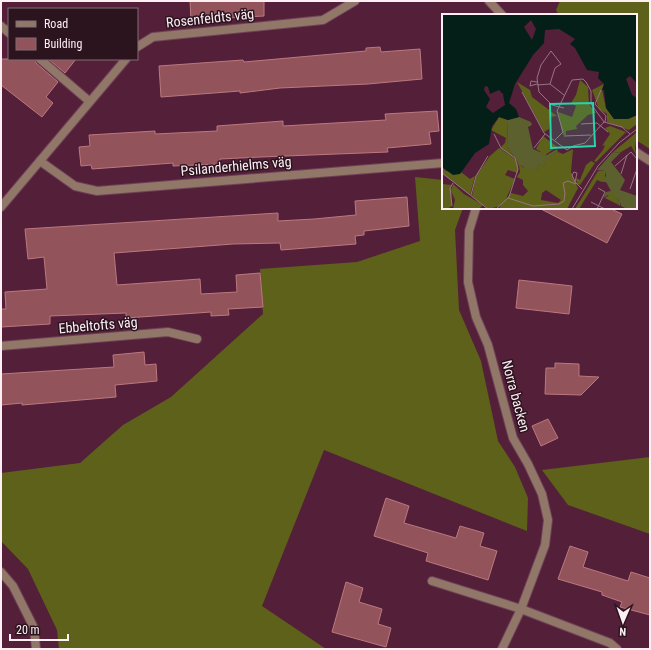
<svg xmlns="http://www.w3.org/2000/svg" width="651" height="650" font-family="'Roboto Condensed',sans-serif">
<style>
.forest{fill:#5e611a}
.building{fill:#92535b;stroke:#bb7880}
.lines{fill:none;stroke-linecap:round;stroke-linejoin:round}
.minor-casing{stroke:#6f4157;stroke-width:10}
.minor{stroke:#907768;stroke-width:8}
.labels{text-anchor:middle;stroke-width:3;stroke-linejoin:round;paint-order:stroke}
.street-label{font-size:14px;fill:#fdeff4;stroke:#2c141f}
.inset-road{fill:none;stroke:#987384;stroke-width:1}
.view{fill:#27d5ad;fill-opacity:0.15;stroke:#27d5ad;stroke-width:2}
.inset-edge{fill:none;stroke:#fdeff4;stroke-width:2}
</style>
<rect width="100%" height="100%" fill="#542039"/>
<g class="forest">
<path d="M560,1H650V149L636,140V15H559L556,10Z"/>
<path d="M415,177L443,180V208H463L455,230L459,310L481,361L498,441L515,467L528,498L527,531L324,450L262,606L326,649H59L57,630L28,569L1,541V473L80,463L123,425L171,397L263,314L260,269L357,262L420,241Z"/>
<path d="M650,457V534L568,505L542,470Z"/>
</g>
<g class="building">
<path d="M190,1H264V16L191,20Z"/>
<path d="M380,47L381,52L420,49L422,79L368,84L280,88L240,93V91L161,97L159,66L243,60L244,62L366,51V48Z"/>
<path d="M1,59H35L36,63L58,82L46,97L53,103L42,117L1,85Z"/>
<path d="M48,59H76L65,73Z"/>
<path d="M437,111L439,131L429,132L431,144L387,148L388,152L260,157L220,159V164L173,166V163L92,169L91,165L81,166L79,147L90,146L89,135L155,131V134L217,131V126L283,121V126L386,120L385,114Z"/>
<path d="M407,197L409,226L364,231V235L355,236L356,244L281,250L280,243L233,244L114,253L117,285L200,279L201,294L237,292L236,275L260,273L263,307L228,309L229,315L211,316V312L126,318V313L50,316V324L1,327V309H6L5,292L47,289L44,257L28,259L25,229L278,213V221L314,219L356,215L355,201Z"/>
<path d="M539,208H609L622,214L607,243Z"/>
<path d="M519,280L572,286L569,314L516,308Z"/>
<path d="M144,352L145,365L156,364L157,381L115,385L116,397L22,405V403L1,405V374L114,367L113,355Z"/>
<path d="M555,363L579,364V376L599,377L581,395L545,394L546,368H555Z"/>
<path d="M548,419L558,438L541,446L532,426Z"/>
<path d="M386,498L409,506L404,523L456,538L460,526L484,533L480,546L497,551L488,580L426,561L428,553L374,536Z"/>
<path d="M570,546L588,552L583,567L628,581L631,572L650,578V615L620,607L622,602L602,595V592L558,579Z"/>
<path d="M346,582L363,588L359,602L382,609L378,624L391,628L386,647L332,632Z"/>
</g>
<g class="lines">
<defs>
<g id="minor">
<path d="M489,1L502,15"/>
<path d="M1,26L9,33"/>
<path d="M137,47L153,37L323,20L355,1"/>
<path d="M40,59L89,101"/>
<path d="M636,152L650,161"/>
<path d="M40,161L75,186L97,191L443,163"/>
<path d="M1,207L126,59"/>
<path d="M476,208L469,231L468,282L476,317L488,345L513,438L528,464L542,494L548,520L545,545L521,609L502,649"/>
<path d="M1,346L168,332L197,339"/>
<path d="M1,572L13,586L34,628L36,649"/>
<path d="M432,581L521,609L610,643L617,649"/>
</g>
</defs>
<use href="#minor" class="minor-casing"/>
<use href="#minor" class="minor"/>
</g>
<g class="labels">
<g class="street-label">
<text transform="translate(210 18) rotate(-6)" y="5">Rosenfeldts väg</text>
<text transform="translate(236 166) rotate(-5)" y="5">Psilanderhielms väg</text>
<text transform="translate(98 325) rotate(-5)" y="5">Ebbeltofts väg</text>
<text transform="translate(516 396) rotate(75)" y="5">Norra backen</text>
</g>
</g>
<g transform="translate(442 14)">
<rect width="195" height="195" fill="#542039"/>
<path d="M77,103L89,108L90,111L86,113L91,135L105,141L115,135L116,138L104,145L102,153L97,150L95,156L88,157L78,151L65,133L66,106ZM179,138L169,148L183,166L178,176L195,182V195H185L179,192V188L178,192L175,190L177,186L166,181L161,184L164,178L169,177L164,168H160L164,162L163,157L155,156L170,139Z" fill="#5c602e"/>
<path d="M138,66L146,73L147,90L154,99L146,101L134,112L135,115L124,117V121H121L116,98L130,103L134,92L129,89L134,81ZM75,68L88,76L90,83L115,102L108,103L107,115L102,118ZM162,70L160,76L164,94L172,105H186L195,101V110L187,116L165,108V100L157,95L150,76ZM57,103L66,106L65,133L72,143L58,134L63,129L64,124L49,116ZM168,112L184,118L154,148L152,147L161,136L163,131L160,132L168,120L163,114ZM195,118L193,135L195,142L189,132L179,138L170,139ZM101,122L115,133L100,143L99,138L94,135ZM57,134L72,144L76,151V159L66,156L63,161L73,165L64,185L69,179L81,182L86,177L81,171V166L75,163L78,158L77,152L73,144L80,153L95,156L97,149L102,153L103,145L116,138L121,140L131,135L129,158L136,174L125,195H56L59,192L46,195L30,182L34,162L48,142ZM104,176L119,186L116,189L99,186L100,179ZM149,147L153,149L138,171L135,170L134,164L138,166L144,151ZM0,153L4,157L19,158L28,165L33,162L28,181L0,159ZM156,157H163V164L160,168L155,166L137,195H133ZM1,170L9,171L10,192L5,195H0ZM11,170L22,180L41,191L37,195H11L13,186L9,177ZM171,178L177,187L175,190L163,184Z" fill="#5e611a" fill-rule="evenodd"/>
<path d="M0,0H195V69L188,62L184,65L190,81L195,84V101L186,105H172L164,94L162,76H160L162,70L156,64L157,58L145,56L133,34L128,30L133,25L117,15L103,16L102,29L91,41L73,70L67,89L74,95L77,103L66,106L57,103L50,112L47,130L33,139L18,160L11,161L0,153ZM89,6L94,15L90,26L82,13ZM43,72L46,73L48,80L57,76L61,80L63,91L51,99L44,93L48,85L42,76Z" fill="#031f17" fill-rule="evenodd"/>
<path class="inset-road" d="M95,68L89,67L88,72L95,70M95,71L108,70M159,76L153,90L164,102L163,108M80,78L102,119L125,136L131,132L143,129L162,108M122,94L110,91L97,78L95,64L99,51L109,37L119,50L113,54L108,70L122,81M139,110L155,109L166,118M52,120L59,134L73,144L76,155L67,183L54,195M122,122L149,121M113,126L121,118L115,97L130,66L141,65L144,68L149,77V90L162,108L180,113L188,120M92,134L103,120M173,152L189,138L195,145M0,159L46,195M179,160L185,141M133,168L130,161L132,158L135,159L133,168L140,175M188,175L195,155M29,181L34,162L46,142M66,184L91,192L117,190L122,187L123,179L121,169L126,167L134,170M149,188L163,195M10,192L8,174L11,169M130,195L156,152L177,129L195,115M155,195L163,178L156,174"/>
<path class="view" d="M151,89L153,132L109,134L108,90Z"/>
<rect width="195" height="195" class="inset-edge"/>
</g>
<rect width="651" height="650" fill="none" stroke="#fdeff4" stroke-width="4"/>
<rect x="8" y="8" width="130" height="52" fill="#2c141f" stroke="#806c74"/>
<rect x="16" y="21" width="20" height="6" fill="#907768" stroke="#806c74"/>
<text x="44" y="28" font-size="12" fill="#fdeff4">Road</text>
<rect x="16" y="38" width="20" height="12" fill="#92535b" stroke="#806c74"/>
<text x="44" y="48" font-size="12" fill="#fdeff4">Building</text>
<g transform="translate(623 622) rotate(182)" stroke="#2c141f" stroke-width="3" paint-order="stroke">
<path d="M0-3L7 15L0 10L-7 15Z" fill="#fdeff4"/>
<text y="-6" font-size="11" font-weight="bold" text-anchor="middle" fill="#fdeff4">N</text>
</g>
<path d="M10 634v6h58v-6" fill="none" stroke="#fdeff4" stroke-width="2"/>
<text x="16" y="634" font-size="12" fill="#fdeff4" stroke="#2c141f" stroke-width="3" paint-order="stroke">20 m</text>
</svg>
